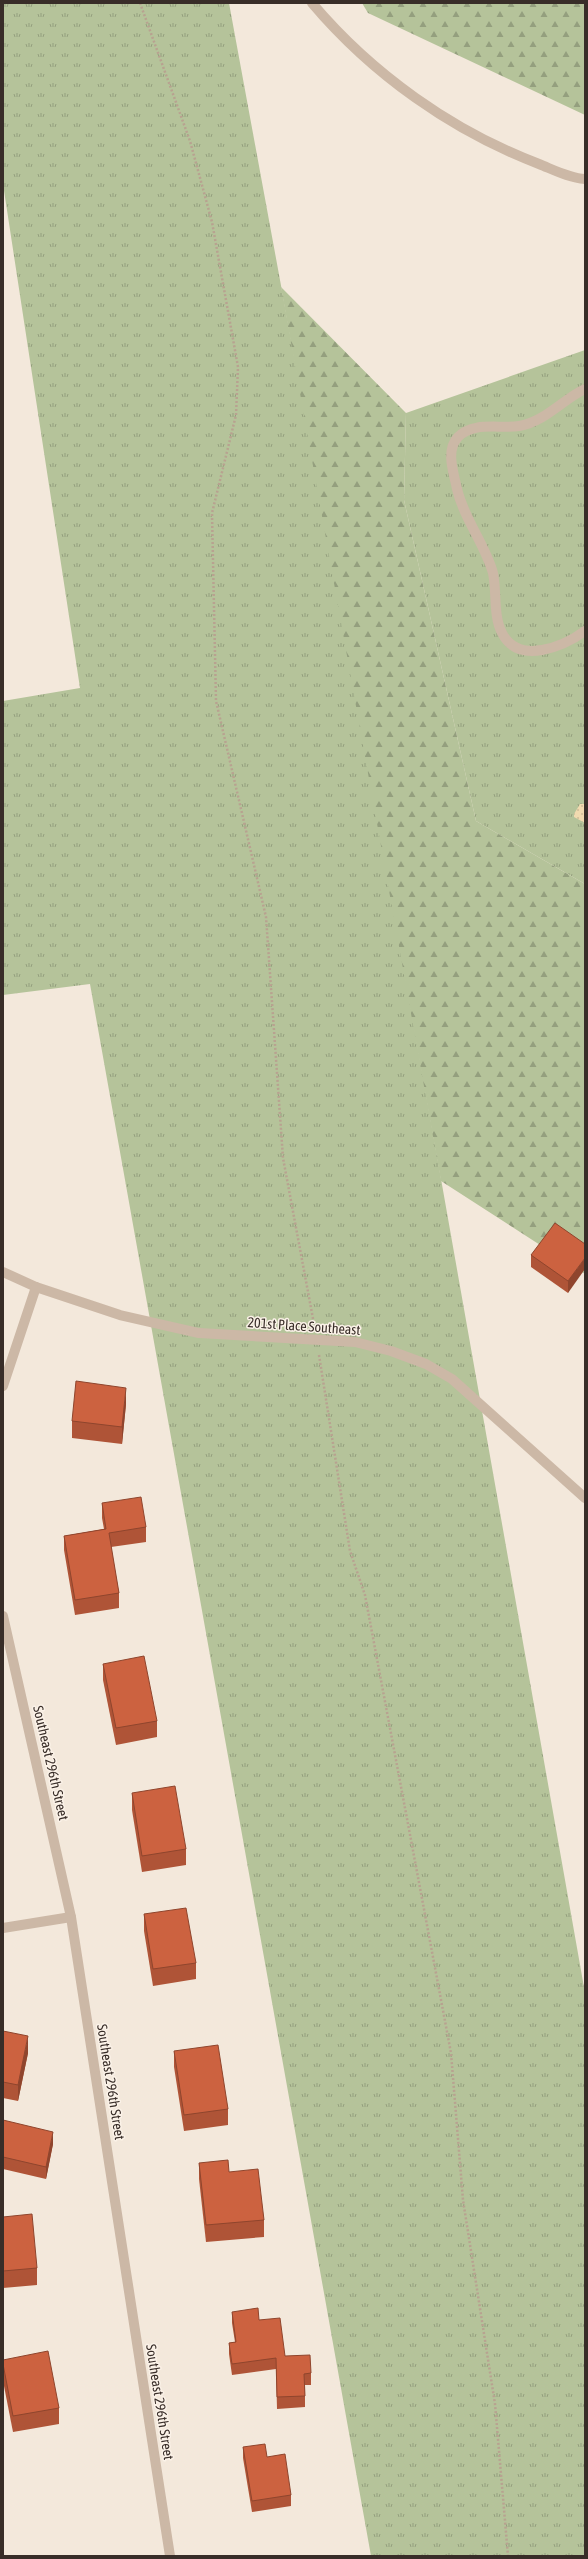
<svg xmlns="http://www.w3.org/2000/svg" width="588" height="2559" font-family="'Asap Condensed',sans-serif">
<style>
.grass{fill:url(#grass-tufts)}
.forest{fill:url(#forest-firs)}
.sand{fill:url(#sand-dots)}
.lines{fill:none;stroke-linecap:round;stroke-linejoin:round}
.path{stroke:#b8a290;stroke-width:2.5;stroke-dasharray:2 2;stroke-linecap:butt}
.minor{stroke:#ccb8a6;stroke-width:10}
.wall{fill:#af5437}
.shaded-wall{fill:#8f452d}
.building{fill:#cc6240;stroke:#8f452d}
.labels{text-anchor:middle;stroke-width:3;stroke-linejoin:round;paint-order:stroke}
.street-label{font-size:14px;fill:#382d28;stroke:#fbf2e8}
</style>
<defs>
<pattern id="grass-tufts" width="24" height="20" patternUnits="userSpaceOnUse"><rect width="24" height="20" fill="#b5c39a"/><path d="M3 7l-1-3M5 7V3M7 7l1-3M15 17l-1-3M17 17v-4M19 17l1-3" fill="none" stroke="#949f7e"/></pattern>
<pattern id="forest-firs" width="22" height="20" patternUnits="userSpaceOnUse"><rect width="22" height="20" fill="#b5c39a"/><path d="M5 1l3.5 6h-7zM16 11l3.5 6h-7z" fill="#949f7e"/></pattern>
<pattern id="sand-dots" width="8" height="8" patternUnits="userSpaceOnUse"><rect width="8" height="8" fill="#f1dab0"/><path d="M2 2h.1M6 6h.1" fill="none" stroke="#cfbb97" stroke-width="1.8" stroke-linecap="round"/></pattern>
</defs>
<rect width="100%" height="100%" fill="#f3e8db"/>
<g class="grass">
<path d="M3,3H229L331,557L585,1993V2556H371L90,984L3,995V701L80,688L3,184Z"/>
<path d="M585,350V884L476,821L404,500L406,413Z"/>
</g>
<g class="forest">
<path d="M362,3H585V115L368,13Z"/>
<path d="M281,287L406,413L404,500L476,821L585,884V1274L441,1181Z"/>
</g>
<path class="sand" d="M580,804H585V823L574,817V814Z"/>
<g class="lines">
<g class="path">
<path d="M140,3L190,141L212,222L238,367L236,415L212,513L216,701L266,917L283,1158L314,1324"/>
<path d="M319,1355L350,1551L365,1595L451,2053L463,2200L495,2404L508,2556"/>
</g>
<g class="minor">
<path d="M312,3C372,74 452,131 539,164C554,170 569,178 585,179"/>
<path d="M585,389C563,399 545,422 519,426C499,429 474,421 458,437C445,451 454,473 457,489C464,519 485,544 493,573C497,592 493,616 502,633C519,666 564,646 585,631"/>
<path d="M3,1272L36,1287L120,1315L199,1333L355,1342L391,1351L426,1364L452,1379L585,1498"/>
<path d="M3,1386L36,1287"/>
<path d="M3,1616L71,1917L170,2556"/>
<path d="M3,1928L71,1917"/>
</g>
</g>
<g class="wall">
<path d="M585,1244L568,1293L531,1267V1255Z"/>
<path d="M126,1404L122,1444L72,1438V1421Z"/>
<path d="M102,1503L146,1527V1542L111,1547L119,1593V1608L75,1615L64,1550V1536L104,1529L102,1518Z"/>
<path d="M103,1664L157,1721V1737L116,1745L103,1680Z"/>
<path d="M132,1793L186,1849V1865L142,1872L132,1810Z"/>
<path d="M144,1914L196,1963V1979L153,1986L144,1931Z"/>
<path d="M3,2031L28,2053L18,2101L3,2098Z"/>
<path d="M174,2051L228,2109V2125L184,2131L174,2067Z"/>
<path d="M3,2120L53,2144L46,2179L3,2169Z"/>
<path d="M199,2163L229,2172L264,2220V2237L206,2242L199,2179Z"/>
<path d="M3,2217L37,2268V2285L3,2288Z"/>
<path d="M232,2312L259,2320L285,2356L311,2373V2385H305V2407L277,2409L276,2369L232,2375L229,2354V2343L235,2342L232,2323Z"/>
<path d="M3,2360L59,2408V2424L13,2432L3,2381Z"/>
<path d="M243,2447L267,2457L291,2495V2506L252,2512L243,2458Z"/>
</g>
<g class="shaded-wall">
<path d="M585,1258V1269L568,1293V1281Z"/>
<path d="M126,1388V1404L122,1444V1427Z"/>
<path d="M28,2036V2053L18,2101V2085Z"/>
<path d="M53,2132V2144L46,2179V2167Z"/>
</g>
<g class="building">
<path d="M555,1223L585,1244V1258L568,1281L531,1255Z"/>
<path d="M76,1381L126,1388L122,1427L72,1421Z"/>
<path d="M141,1497L146,1527L109,1533L119,1593L75,1600L64,1536L106,1529L102,1503Z"/>
<path d="M144,1656L157,1721L116,1728L103,1664Z"/>
<path d="M175,1786L186,1849L142,1856L132,1793Z"/>
<path d="M186,1908L196,1963L153,1969L144,1914Z"/>
<path d="M3,2031L28,2036L18,2085L3,2082Z"/>
<path d="M218,2045L228,2109L184,2115L174,2051Z"/>
<path d="M3,2120L53,2132L46,2167L3,2157Z"/>
<path d="M228,2160L229,2172L258,2169L264,2220L206,2225L199,2163Z"/>
<path d="M32,2214L37,2268L3,2271V2217Z"/>
<path d="M258,2308L259,2320L280,2318L285,2356L310,2355L311,2373L304,2374L305,2396L277,2397L276,2358L232,2364L229,2343L236,2342L232,2312Z"/>
<path d="M48,2351L59,2408L13,2416L3,2364V2360Z"/>
<path d="M265,2444L267,2457L285,2454L291,2495L252,2501L243,2447Z"/>
</g>
<g class="labels">
<g class="street-label">
<text transform="translate(304 1326) rotate(4)" y="5">201st Place Southeast</text>
<text transform="translate(51 1763) rotate(77)" y="5">Southeast 296th Street</text>
<text transform="translate(111 2082) rotate(81)" y="5">Southeast 296th Street</text>
<text transform="translate(160 2402) rotate(81)" y="5">Southeast 296th Street</text>
</g>
</g>
<rect width="588" height="2559" fill="none" stroke="#382d28" stroke-width="8"/>
</svg>
